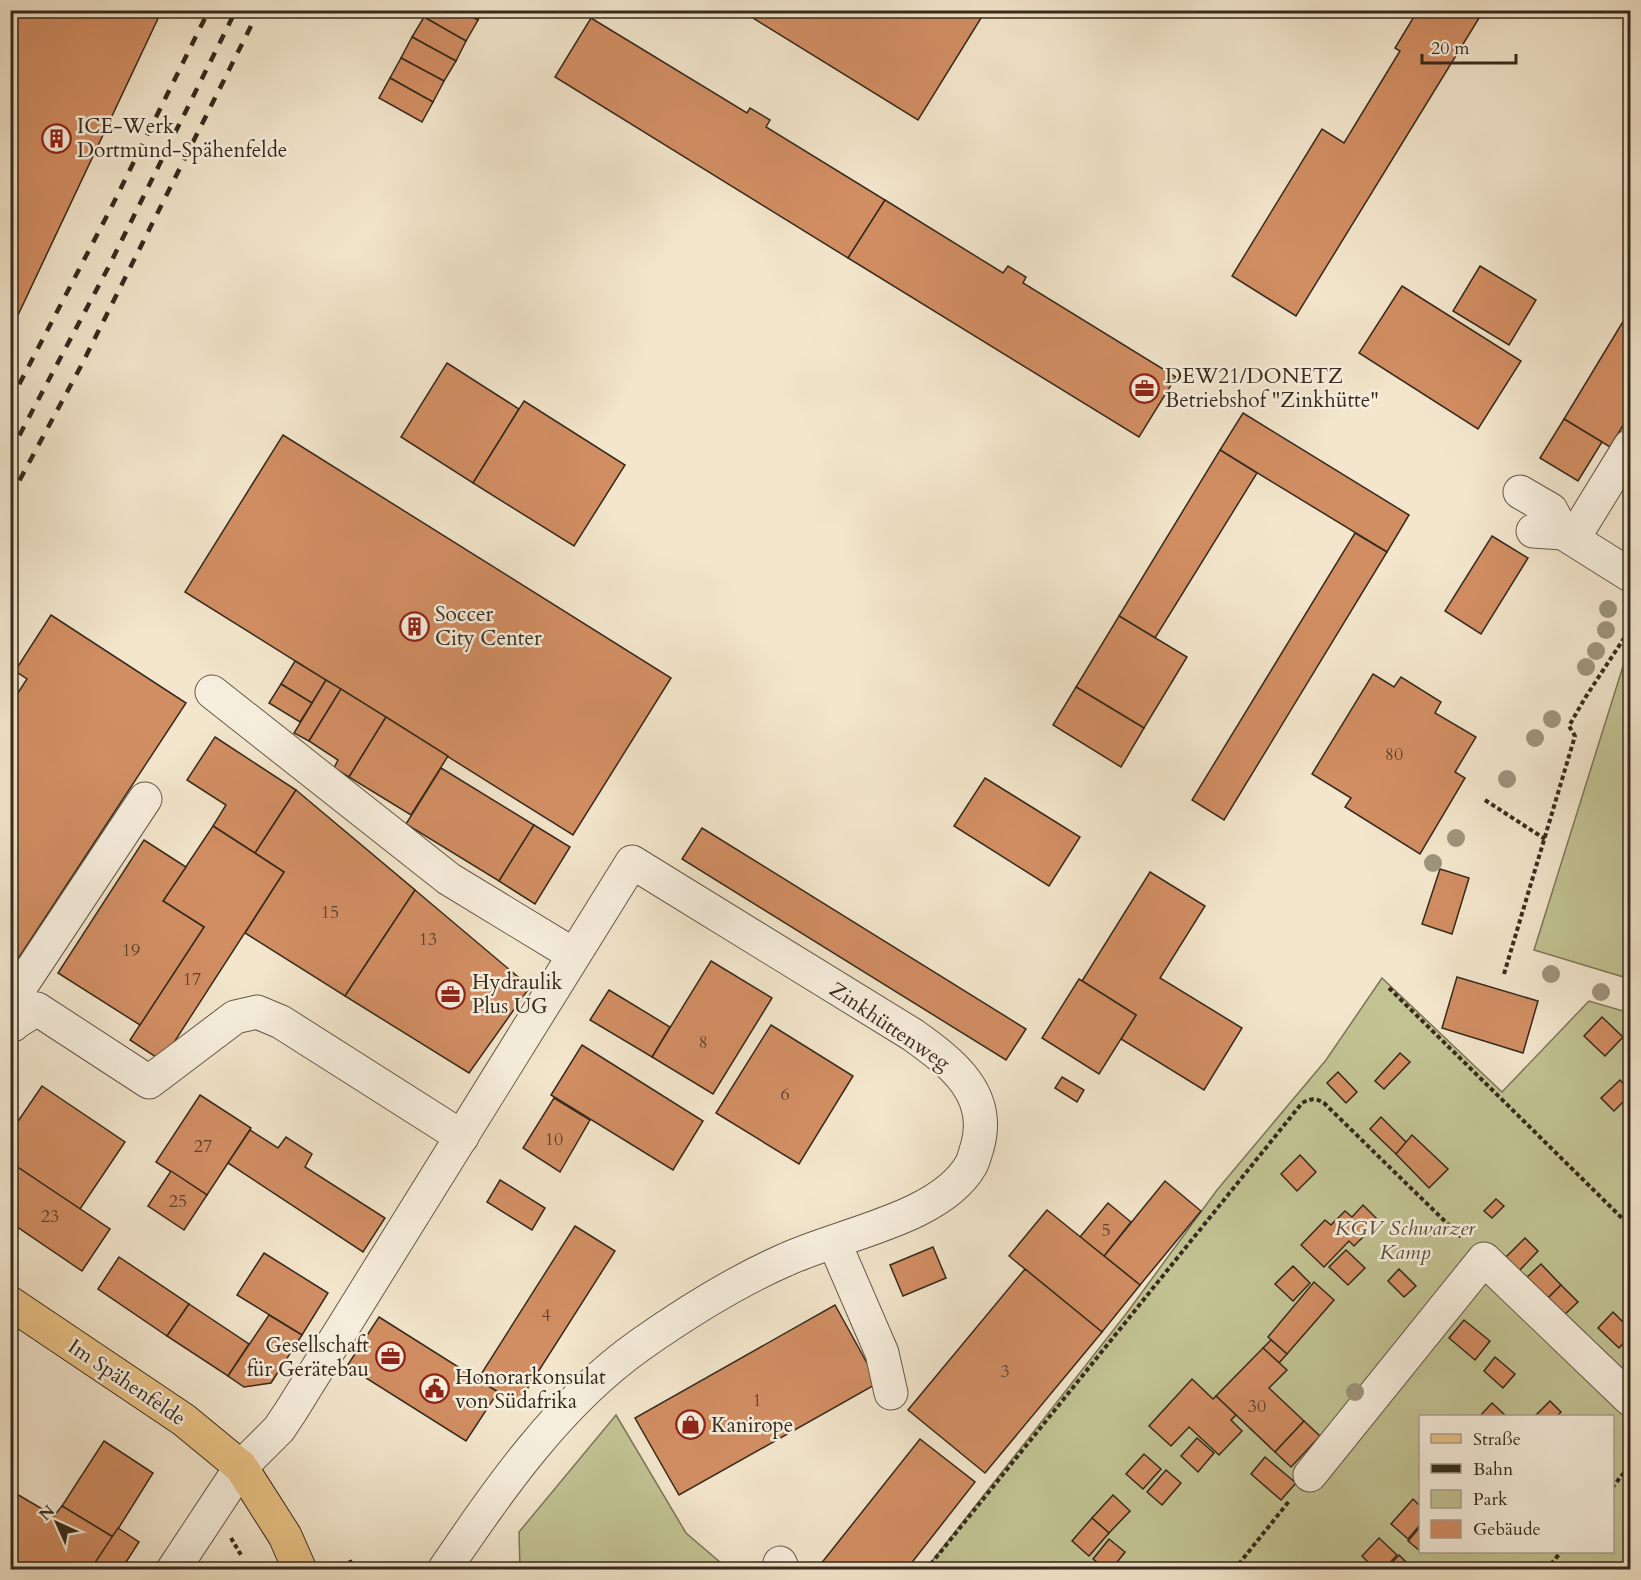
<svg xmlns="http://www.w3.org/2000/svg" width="1641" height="1580" font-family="Cardo,serif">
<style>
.green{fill:#c2c393;stroke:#7c7658;stroke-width:1.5;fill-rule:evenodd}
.building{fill:#d28e63;stroke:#362a1d;stroke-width:1.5}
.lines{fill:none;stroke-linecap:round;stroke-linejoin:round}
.minor-casing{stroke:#655949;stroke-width:35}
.major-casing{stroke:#362a1d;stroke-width:35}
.path{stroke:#362a1d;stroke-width:4;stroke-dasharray:4.5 3;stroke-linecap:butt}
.minor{stroke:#f7efde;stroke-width:33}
.major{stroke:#eac386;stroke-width:33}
.rail{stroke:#362a1d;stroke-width:4.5;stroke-dasharray:10 10;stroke-linecap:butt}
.tree{fill:#9e947c}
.labels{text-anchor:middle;stroke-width:5;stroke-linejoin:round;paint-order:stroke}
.number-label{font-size:18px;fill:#5d432e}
.poi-label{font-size:21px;fill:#362a1d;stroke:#f7efde;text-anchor:start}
.street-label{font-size:21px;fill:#362a1d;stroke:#f7efde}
.park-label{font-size:21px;font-style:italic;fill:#59503a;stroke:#f7efde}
</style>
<rect width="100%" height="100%" fill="#f3e6cc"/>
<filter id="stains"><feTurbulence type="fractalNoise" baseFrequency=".00333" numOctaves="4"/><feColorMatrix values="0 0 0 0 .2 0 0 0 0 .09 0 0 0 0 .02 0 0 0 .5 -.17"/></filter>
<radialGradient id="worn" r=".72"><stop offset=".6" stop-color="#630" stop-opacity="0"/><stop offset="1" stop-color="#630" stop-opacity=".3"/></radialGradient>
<g class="green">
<path d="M1624,663L1630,664V979L1534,950Z"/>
<path d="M1382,978L1502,1092L1589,1001L1630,1013V1569L925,1570L1126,1314L1217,1190L1326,1060ZM1420,1416H1612V1552H1420Z"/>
<path d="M616,1415L686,1533L728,1569H520L519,1532Z"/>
</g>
<g class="building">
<path d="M10,10H162L10,332Z"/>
<path d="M427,10H460L478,20L466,41L424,17Z"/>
<path d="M460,10H483L478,20Z"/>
<path d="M740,10H986L918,120Z"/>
<path d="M1418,10H1484L1296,316L1232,276L1322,129L1344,143L1400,51L1395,48Z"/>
<path d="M1615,10H1630V20Z"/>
<path d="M424,17L466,41L456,61L412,37Z"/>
<path d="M591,18L747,113L750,108L770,120L766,127L885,200L848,258L555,77Z"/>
<path d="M412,37L456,61L444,81L401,58Z"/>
<path d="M401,58L444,81L433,102L390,78Z"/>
<path d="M390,78L433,102L422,122L379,98Z"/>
<path d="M885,200L1003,273L1008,266L1026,277L1023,283L1176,377L1139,437L848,258Z"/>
<path d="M1480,266L1536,300L1509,345L1453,311Z"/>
<path d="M1402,286L1521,361L1478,429L1359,353Z"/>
<path d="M1630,310V414L1610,447L1564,419Z"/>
<path d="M447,363L519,409L473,483L401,437Z"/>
<path d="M524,401L625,465L574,546L473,483Z"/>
<path d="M1243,413L1409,515L1387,552L1220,450Z"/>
<path d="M1564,419L1602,442L1578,481L1540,458Z"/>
<path d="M283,435L671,678L573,835L185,592Z"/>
<path d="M1220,450L1257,473L1155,638L1119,616Z"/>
<path d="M1355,533L1387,552L1224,820L1192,800Z"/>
<path d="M1492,536L1528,558L1481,634L1445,611Z"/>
<path d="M51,615L186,703L12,968L10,705L27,679L15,671Z"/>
<path d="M1119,616L1187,657L1144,728L1076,687Z"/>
<path d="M295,661L326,680L312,703L281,684Z"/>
<path d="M1373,674L1394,687L1401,677L1441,702L1435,713L1476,737L1455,772L1465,778L1420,854L1345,807L1351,798L1312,774Z"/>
<path d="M326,680L341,689L309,741L294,733Z"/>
<path d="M281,684L312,703L300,722L269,703Z"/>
<path d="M1076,687L1144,728L1121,767L1053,725Z"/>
<path d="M341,689L386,717L349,777L334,768L338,760L309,741Z"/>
<path d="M386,717L448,756L411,815L349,777Z"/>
<path d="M215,737L296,790L255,853L213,826L226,805L187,780Z"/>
<path d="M441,768L534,825L499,881L406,824Z"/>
<path d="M985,778L1080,837L1049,886L954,826Z"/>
<path d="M296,790L415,890L345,996L245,933L284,872L255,853Z"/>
<path d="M534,825L570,847L535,904L499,881Z"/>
<path d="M213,826L284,872L162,1061L130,1040L204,927L163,901Z"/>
<path d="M702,828L1026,1029L1006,1060L682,859Z"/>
<path d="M144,840L186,867L163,901L204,927L140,1025L58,973Z"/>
<path d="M1440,869L1469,878L1452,934L1422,924Z"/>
<path d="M1150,872L1205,906L1160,978L1242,1028L1204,1090L1121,1039L1136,1015L1082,981Z"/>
<path d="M415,890L530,987L469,1073L345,996Z"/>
<path d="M711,961L772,998L713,1094L652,1057Z"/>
<path d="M1457,977L1538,1001L1523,1053L1442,1028Z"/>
<path d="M1079,979L1136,1015L1099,1074L1042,1038Z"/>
<path d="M609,990L670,1027L652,1057L590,1020Z"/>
<path d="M1602,1017L1623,1037L1605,1056L1584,1036Z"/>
<path d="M771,1025L853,1076L799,1164L716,1113Z"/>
<path d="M582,1045L703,1121L673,1170L551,1095Z"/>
<path d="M1400,1053L1410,1062L1384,1089L1375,1081Z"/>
<path d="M1338,1072L1357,1092L1346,1103L1327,1083Z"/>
<path d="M1062,1077L1084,1090L1077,1102L1055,1088Z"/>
<path d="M1620,1080L1630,1091V1095L1614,1111L1601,1098Z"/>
<path d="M42,1086L125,1142L80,1209L10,1162V1133Z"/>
<path d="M200,1095L251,1128L207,1195L156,1162Z"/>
<path d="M554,1098L590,1120L560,1172L523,1148Z"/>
<path d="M1381,1117L1407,1143L1396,1154L1370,1129Z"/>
<path d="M250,1130L278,1148L286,1137L312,1154L305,1167L385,1218L363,1252L228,1163Z"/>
<path d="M1412,1135L1448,1169L1429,1188L1396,1154Z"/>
<path d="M1300,1155L1316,1172L1297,1191L1281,1174Z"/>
<path d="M10,1162L110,1229L82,1271L10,1222Z"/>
<path d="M171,1171L207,1195L184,1230L148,1206Z"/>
<path d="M500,1180L545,1208L532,1230L487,1202Z"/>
<path d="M1165,1181L1201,1211L1140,1285L1104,1256Z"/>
<path d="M1496,1199L1504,1206L1492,1218L1484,1211Z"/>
<path d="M1108,1203L1131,1222L1104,1256L1080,1237Z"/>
<path d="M1363,1205L1376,1218L1364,1231L1367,1233L1354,1246L1349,1241L1324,1267L1301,1245L1325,1220L1331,1225L1345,1211L1352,1217Z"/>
<path d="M1047,1210L1140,1285L1102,1332L1009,1256Z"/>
<path d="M575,1226L615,1251L517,1405L478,1379Z"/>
<path d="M1525,1238L1538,1251L1519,1271L1505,1258Z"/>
<path d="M933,1247L946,1278L903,1296L890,1265Z"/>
<path d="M1346,1250L1365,1268L1348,1285L1329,1267Z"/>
<path d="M264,1253L328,1293L302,1335L237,1295Z"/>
<path d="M119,1257L189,1304L167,1336L98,1289Z"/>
<path d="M1541,1264L1561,1285L1547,1299L1524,1280Z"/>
<path d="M1293,1266L1310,1283L1293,1301L1275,1284Z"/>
<path d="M1025,1269L1102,1332L985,1473L908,1410Z"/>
<path d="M1399,1269L1416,1286L1404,1297L1388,1281Z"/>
<path d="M1314,1282L1334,1300L1287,1354L1268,1337Z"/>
<path d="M1561,1285L1578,1302L1563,1316L1547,1299Z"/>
<path d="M189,1304L249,1344L228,1376L167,1336Z"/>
<path d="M835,1305L878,1383L679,1495L635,1418Z"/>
<path d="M1613,1312L1630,1329V1336L1619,1348L1598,1328Z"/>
<path d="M269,1315L302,1335L271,1383L244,1387L228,1376Z"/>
<path d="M379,1317L498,1392L466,1441L347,1366Z"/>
<path d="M1464,1320L1490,1341L1475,1360L1449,1338Z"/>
<path d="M1271,1340L1287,1354L1279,1363L1263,1348Z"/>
<path d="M1263,1348L1287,1370L1269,1388L1304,1421L1275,1452L1216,1396Z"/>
<path d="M1495,1357L1515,1374L1503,1388L1484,1371Z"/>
<path d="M1192,1379L1213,1399L1216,1396L1236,1415L1231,1420L1242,1431L1219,1455L1189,1427L1171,1446L1149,1426Z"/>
<path d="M1550,1401L1561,1412L1557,1416H1535Z"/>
<path d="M1492,1403L1506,1416H1480Z"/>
<path d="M1304,1421L1320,1436L1291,1467L1275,1452Z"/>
<path d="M1197,1438L1214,1453L1198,1472L1181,1456Z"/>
<path d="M920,1439L975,1482L906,1570H825L820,1565Z"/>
<path d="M104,1441L153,1473L113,1537L62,1506Z"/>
<path d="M1144,1454L1161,1469L1143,1489L1126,1474Z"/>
<path d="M1265,1457L1296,1483L1281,1500L1251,1474Z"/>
<path d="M1166,1470L1181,1483L1162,1505L1147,1492Z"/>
<path d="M10,1490L54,1516L62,1506L113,1537L91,1570H10Z"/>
<path d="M1113,1495L1130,1511L1109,1533L1092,1518Z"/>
<path d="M1413,1499L1420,1506V1525L1408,1539L1391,1524Z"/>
<path d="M1092,1518L1109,1533L1089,1556L1072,1541Z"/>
<path d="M1420,1527V1551L1408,1541Z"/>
<path d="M118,1528L139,1542L121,1570H96L92,1567Z"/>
<path d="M1379,1538L1397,1555L1383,1570H1376L1362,1556Z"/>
<path d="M1109,1539L1125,1552L1111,1570H1107L1093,1559Z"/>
<path d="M1399,1555L1414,1570H1385Z"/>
<path d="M1054,1562L1063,1570H1047Z"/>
</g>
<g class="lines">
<defs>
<g id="minor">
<path d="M1520,492L1551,510L1563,533"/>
<path d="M1533,531L1563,533L1630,575"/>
<path d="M1573,539L1630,446"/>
<path d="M212,692L449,879L574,955"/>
<path d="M13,1025L19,989L145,799"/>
<path d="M10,1026L37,1009L149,1082L235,1017L257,1012L281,1022L462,1137"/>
<path d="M834,1242L882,1353L891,1393"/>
<path d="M1310,1475L1484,1259L1630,1399"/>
<path d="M780,1563L783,1570"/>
<path d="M173,1570L241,1467L279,1429L291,1411L632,862L913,1035C952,1063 993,1094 977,1148C975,1153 974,1160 971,1165C940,1219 840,1234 785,1260C735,1282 684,1314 640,1345C558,1403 500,1488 444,1570"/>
</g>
<path id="major" d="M10,1303L184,1420L241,1467L285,1536L300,1570"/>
</defs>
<use href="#minor" class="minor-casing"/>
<use href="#major" class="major-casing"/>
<g class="path">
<path d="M1485,800L1545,839"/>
<path d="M1504,974L1575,736L1569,726L1585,698L1630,629"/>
<path d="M1389,988L1630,1226"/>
<path d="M1612,1488L1630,1465"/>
<path d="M231,1538L241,1555"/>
<path d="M350,1560L353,1570"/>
<path d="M926,1570L1302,1103C1311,1098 1316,1098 1324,1103L1462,1238"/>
<path d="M1234,1570L1290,1500"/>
<path d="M1546,1570L1561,1552"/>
</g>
<use href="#minor" class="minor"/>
<use href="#major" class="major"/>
<g class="rail">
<path d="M10,402L111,208L209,10"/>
<path d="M10,453L108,268L236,10"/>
<path d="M10,498L81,366L259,10"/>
</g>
</g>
<g class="tree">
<circle cx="1608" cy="609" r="9"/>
<circle cx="1606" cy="630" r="9"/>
<circle cx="1596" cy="651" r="9"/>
<circle cx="1586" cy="667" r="9"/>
<circle cx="1552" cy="719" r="9"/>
<circle cx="1535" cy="738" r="9"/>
<circle cx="1507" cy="779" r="9"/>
<circle cx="1456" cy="838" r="9"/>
<circle cx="1433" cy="863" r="9"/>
<circle cx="1551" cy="974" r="9"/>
<circle cx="1601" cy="992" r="9"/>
<circle cx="1355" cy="1392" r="9"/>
</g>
<defs>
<symbol id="building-ring" viewBox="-11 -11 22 22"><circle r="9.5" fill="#f7efde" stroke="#8f2418" stroke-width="1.5"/><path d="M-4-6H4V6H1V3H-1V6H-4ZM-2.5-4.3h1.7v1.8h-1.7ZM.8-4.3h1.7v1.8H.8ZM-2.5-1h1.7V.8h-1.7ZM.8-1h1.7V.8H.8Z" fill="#8f2418"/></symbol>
<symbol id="office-ring" viewBox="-11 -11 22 22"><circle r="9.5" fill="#f7efde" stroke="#8f2418" stroke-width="1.5"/><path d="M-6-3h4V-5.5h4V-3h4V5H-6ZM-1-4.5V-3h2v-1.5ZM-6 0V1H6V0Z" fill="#8f2418"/></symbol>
<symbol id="civic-ring" viewBox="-11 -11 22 22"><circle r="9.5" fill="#f7efde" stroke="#8f2418" stroke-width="1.5"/><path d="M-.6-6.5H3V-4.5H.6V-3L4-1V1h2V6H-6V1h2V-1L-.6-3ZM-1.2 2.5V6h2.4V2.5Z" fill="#8f2418"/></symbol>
<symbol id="shop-ring" viewBox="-11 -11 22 22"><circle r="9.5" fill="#f7efde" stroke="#8f2418" stroke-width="1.5"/><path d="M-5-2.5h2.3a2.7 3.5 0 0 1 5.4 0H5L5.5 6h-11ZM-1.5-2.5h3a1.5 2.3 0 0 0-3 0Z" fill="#8f2418"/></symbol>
</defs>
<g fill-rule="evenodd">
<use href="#building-ring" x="40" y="122" width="33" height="33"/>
<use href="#office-ring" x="1128" y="372" width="33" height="33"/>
<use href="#building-ring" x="398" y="610" width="33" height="33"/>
<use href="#office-ring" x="434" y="978" width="33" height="33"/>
<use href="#office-ring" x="374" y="1340" width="33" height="33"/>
<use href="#civic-ring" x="418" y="1372" width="33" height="33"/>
<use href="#shop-ring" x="674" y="1408" width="33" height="33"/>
</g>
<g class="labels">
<g class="number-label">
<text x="1394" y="760">80</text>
<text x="330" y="918">15</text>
<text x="428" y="945">13</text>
<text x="131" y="956">19</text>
<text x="192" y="985">17</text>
<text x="703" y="1048">8</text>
<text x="785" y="1100">6</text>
<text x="554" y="1145">10</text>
<text x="203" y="1152">27</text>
<text x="178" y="1207">25</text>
<text x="50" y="1222">23</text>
<text x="1106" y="1236">5</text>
<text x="546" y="1321">4</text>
<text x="1005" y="1377">3</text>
<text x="757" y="1406">1</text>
<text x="1257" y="1412">30</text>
</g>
<g class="poi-label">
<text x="77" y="133">ICE-Werk<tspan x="77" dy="24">Dortmund-Spähenfelde</tspan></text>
<text x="1165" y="383">DEW21/DONETZ<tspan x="1165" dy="24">Betriebshof "Zinkhütte"</tspan></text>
<text x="435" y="621">Soccer<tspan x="435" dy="24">City Center</tspan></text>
<text x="472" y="989">Hydraulik<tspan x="472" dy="24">Plus UG</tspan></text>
<text x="369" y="1352" text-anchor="end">Gesellschaft<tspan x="369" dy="24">für Gerätebau</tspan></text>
<text x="455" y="1384">Honorarkonsulat<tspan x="455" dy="24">von Südafrika</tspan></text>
<text x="711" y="1432">Kanirope</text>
</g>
<g class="street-label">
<text transform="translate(890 1026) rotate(34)" y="7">Zinkhüttenweg</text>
<text transform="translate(127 1382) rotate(34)" y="7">Im Spähenfelde</text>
</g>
<g class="park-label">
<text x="1405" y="1235">KGV Schwarzer<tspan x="1405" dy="24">Kamp</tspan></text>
</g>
</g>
<rect width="1641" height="1580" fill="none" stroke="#f3e6cc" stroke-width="36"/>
<rect x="12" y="12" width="1617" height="1556" fill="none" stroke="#362a1d" stroke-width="3"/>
<rect x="18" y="18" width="1605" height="1544" fill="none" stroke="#362a1d" stroke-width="1.5"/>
<rect x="1419" y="1415" width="195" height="138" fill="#f7efde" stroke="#aaa091" stroke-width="1.5"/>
<rect x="1431" y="1434" width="30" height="9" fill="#eac386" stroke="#aaa091" stroke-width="1.5"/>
<text x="1473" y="1445" font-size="18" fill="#362a1d">Straße</text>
<rect x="1431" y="1464" width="30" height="9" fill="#362a1d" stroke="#aaa091" stroke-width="1.5"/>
<text x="1473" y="1475" font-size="18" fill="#362a1d">Bahn</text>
<rect x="1431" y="1490" width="30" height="18" fill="#c2c393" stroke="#aaa091" stroke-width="1.5"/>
<text x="1473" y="1505" font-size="18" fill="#362a1d">Park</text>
<rect x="1431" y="1520" width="30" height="18" fill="#d28e63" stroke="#aaa091" stroke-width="1.5"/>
<text x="1473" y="1535" font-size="18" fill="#362a1d">Gebäude</text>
<g transform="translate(57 1523) rotate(315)" stroke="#f7efde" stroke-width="4.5" paint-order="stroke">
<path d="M0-4.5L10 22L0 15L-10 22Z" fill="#362a1d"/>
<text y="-9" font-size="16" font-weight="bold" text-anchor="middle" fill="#362a1d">N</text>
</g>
<path d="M1422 54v9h94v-9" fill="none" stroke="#362a1d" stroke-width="3"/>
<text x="1431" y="54" font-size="18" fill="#362a1d" stroke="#f7efde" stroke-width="4.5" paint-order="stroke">20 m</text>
<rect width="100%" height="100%" filter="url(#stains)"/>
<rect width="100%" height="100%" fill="url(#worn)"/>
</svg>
